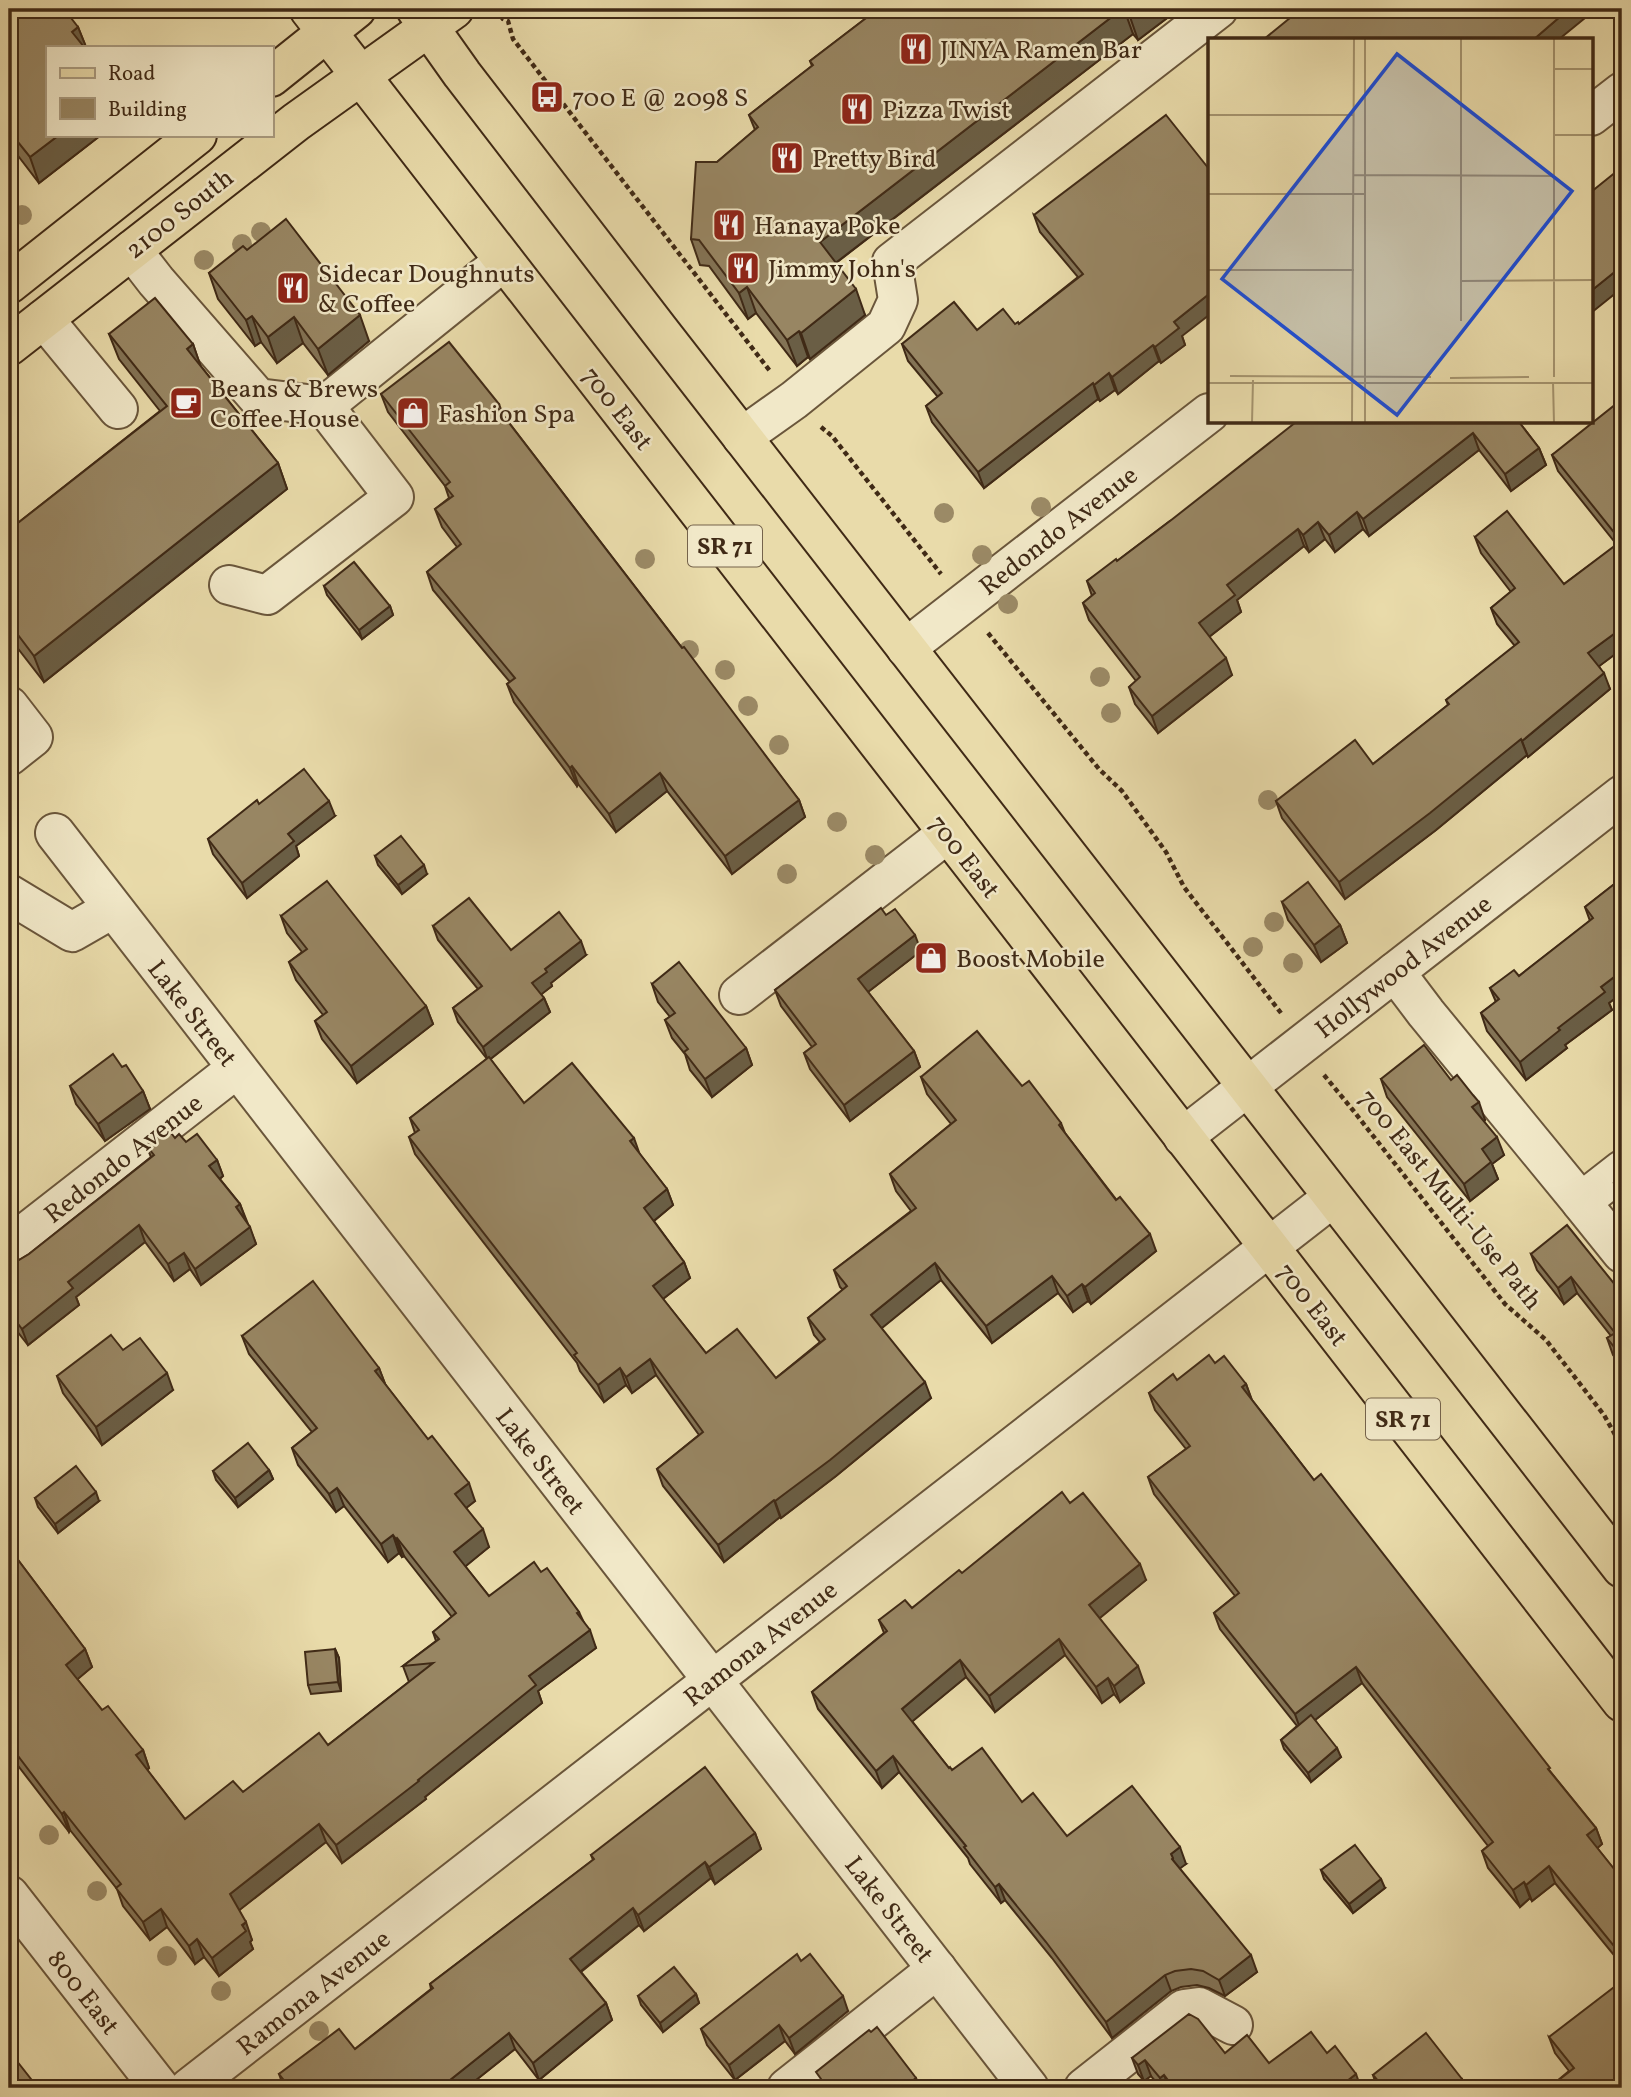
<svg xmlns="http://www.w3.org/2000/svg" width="1631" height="2097" font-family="Vollkorn,serif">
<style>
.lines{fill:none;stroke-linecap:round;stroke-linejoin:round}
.minor-casing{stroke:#6a563b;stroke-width:42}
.major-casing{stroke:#402a16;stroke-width:42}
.path{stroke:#402a16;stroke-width:4.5;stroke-dasharray:5 3.5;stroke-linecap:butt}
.minor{stroke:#f1e8c8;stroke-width:38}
.major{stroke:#e9dbaa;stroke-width:38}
.tree{fill:#9b8a66}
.wall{fill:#837355;stroke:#402a16;stroke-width:2}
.shaded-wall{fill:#6a5e45;stroke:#402a16;stroke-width:2}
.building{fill:#988663;stroke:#402a16;stroke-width:2}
.labels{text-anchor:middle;stroke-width:5;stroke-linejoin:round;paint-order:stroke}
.shield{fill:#f1e8c8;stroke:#75634b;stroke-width:2}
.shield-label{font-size:24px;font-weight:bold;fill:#402a16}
.poi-label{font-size:26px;fill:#402a16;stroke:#f1e8c8;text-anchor:start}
.street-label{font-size:26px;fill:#402a16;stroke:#f1e8c8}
.inset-road{fill:none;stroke:#a5946f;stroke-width:2}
.view{fill:#1d4ed8;fill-opacity:0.15;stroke:#1d4ed8;stroke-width:3.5}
.inset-edge{fill:none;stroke:#402a16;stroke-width:3.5}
</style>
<rect width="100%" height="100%" fill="#e9dbaa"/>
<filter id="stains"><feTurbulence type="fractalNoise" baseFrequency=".00286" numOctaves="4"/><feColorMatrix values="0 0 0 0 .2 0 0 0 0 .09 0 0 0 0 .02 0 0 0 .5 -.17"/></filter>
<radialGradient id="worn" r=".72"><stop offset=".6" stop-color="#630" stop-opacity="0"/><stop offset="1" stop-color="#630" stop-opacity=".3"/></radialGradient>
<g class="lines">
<defs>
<g id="minor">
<path d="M1591,116L1622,92"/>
<path d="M132,250L156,281L258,398L324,406L394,497L267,595L229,585"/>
<path d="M44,319L118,409"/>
<path d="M324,406L504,261"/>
<path d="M742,437L794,400L886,326L898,300L892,262L1218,9"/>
<path d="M906,648L1209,413"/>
<path d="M9,706L33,737L9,756"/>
<path d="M55,833L1029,2088"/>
<path d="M9,894L72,932L112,909"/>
<path d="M1395,972L1426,1013L1581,1202"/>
<path d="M739,995L948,833"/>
<path d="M1183,1137L1622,795"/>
<path d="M1622,1170L1581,1202L1622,1253"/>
<path d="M9,1246L236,1069"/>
<path d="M9,1895L160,2088"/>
<path d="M189,2088L1332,1198"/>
<path d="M787,2088L937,1969"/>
<path d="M1084,2088L1184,2009L1199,2007L1233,2025"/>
</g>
<g id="major">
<path d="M309,9L1622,1702"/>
<path d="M416,9L462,74L659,330L1622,1568"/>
<path d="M271,77L356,9"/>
<path d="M9,284L197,135"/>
<path d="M9,346L296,122L454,9"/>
</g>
</defs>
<use href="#minor" class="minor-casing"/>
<use href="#major" class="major-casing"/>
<g class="path">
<path d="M495,9L503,19L508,21L513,39L770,371"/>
<path d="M821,427L832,436L941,574"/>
<path d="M988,633L1099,769L1122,791L1166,852L1184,887L1281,1013"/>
<path d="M1324,1075L1352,1109L1505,1304L1546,1340L1604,1415L1622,1447"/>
</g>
<use href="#minor" class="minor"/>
<use href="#major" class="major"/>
</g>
<g class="tree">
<circle cx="22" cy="215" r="10"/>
<circle cx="261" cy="232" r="10"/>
<circle cx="242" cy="244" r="10"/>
<circle cx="204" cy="260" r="10"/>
<circle cx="1041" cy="507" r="10"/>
<circle cx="944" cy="513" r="10"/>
<circle cx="982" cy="555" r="10"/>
<circle cx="645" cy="559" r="10"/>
<circle cx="1008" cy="604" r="10"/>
<circle cx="689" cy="650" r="10"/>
<circle cx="725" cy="670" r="10"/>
<circle cx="1100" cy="677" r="10"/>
<circle cx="748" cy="706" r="10"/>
<circle cx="1111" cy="713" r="10"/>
<circle cx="779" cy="745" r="10"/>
<circle cx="1268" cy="800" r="10"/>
<circle cx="837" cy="822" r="10"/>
<circle cx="875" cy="855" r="10"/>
<circle cx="787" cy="874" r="10"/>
<circle cx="1274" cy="922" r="10"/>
<circle cx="1253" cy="947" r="10"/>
<circle cx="1293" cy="963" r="10"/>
<circle cx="49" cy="1835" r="10"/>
<circle cx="97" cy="1891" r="10"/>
<circle cx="167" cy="1956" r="10"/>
<circle cx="221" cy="1991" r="10"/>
<circle cx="319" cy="2031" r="10"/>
</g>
<g class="wall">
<path d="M9,9L78,27L86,47H47V135H101L39,183L9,144Z"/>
<path d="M878,9H1179L1138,40L1133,34L836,263L865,315L810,359L808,357L797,366L756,313L748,319L709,266L700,265L691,239L717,162L755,130L749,115L812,66L810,61Z"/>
<path d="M1034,215L1182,336L1185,345L1161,363L1159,361L1118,394L1115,390L1100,401L1098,399L984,488L932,422L926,406L938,397L908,361L902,344L977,330L1019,324L1078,277L1040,232Z"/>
<path d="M247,250L369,341L328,375L303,343L277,363L261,342L255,346L218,299L209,273Z"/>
<path d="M109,334L193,344L200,365L278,463L287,489L44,682L9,637V530L160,411L119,359Z"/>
<path d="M381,394L499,404L503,415L799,800L805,817L732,874L667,791L616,832L578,784L577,786L514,702L507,684L510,682L433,590L427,572L457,547L442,527L435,509L449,498L445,486L388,412Z"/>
<path d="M1622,413V649L1599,666L1610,689L1528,757L1527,755L1436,830L1345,899L1282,818L1276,801L1373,764L1448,705L1446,700L1515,646L1497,624L1491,608L1511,592L1481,553L1475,537L1564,584L1617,545L1558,471L1552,455Z"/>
<path d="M1519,422L1539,448L1546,465L1511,491L1479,450L1369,536L1363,529L1335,552L1325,539L1309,552L1304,546L1237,600L1241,612L1209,637L1232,675L1158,733L1135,704L1129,687L1136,681L1089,620L1083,603L1092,596L1087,581L1117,561L1170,521Z"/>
<path d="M324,586L390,606L393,615L362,639L327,595Z"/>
<path d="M259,804L335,816L296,846L299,856L247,898L213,854L208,839Z"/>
<path d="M375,856L427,874L402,894L378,865Z"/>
<path d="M1622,878V993L1609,1003L1612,1010L1565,1045L1567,1048L1526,1080L1487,1031L1481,1013L1496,1002L1490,988L1519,976L1590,921L1585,907Z"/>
<path d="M1282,902L1340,925L1347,943L1321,962L1288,920Z"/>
<path d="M886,915L921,951L868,992L914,1051L920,1067L850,1121L810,1069L804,1053L812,1047L781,1006L775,990Z"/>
<path d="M281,916L426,1006L433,1024L357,1083L322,1039L315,1021L323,1015L296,980L289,962L302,952L287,933Z"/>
<path d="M433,926L511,950L586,955L551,983L552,986L541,994L544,998L550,1012L490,1059L524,1103L639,1153L667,1189L673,1205L654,1221L684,1262L690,1278L663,1299L706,1353L776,1378L820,1342L814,1335L808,1318L843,1290L840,1287L834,1270L911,1211L896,1191L890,1174L951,1124L927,1094L921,1077L1022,1086L1061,1123L1065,1133L1156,1251L1091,1304L1088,1301L1073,1312L1058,1293L992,1343L941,1280L881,1328L931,1398L836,1476L781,1518L780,1517L724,1562L663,1486L657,1469L699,1435L656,1375L632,1393L626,1385L604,1402L580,1371L577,1363L415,1154L409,1137L415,1133L410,1118L487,1059L458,1022L453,1008L478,989L438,940Z"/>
<path d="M652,984L746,1048L752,1065L712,1097L690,1070L685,1054L672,1038L665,1020L670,1017L658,1002Z"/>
<path d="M122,1067L143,1091L150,1109L105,1141L76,1104L70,1086Z"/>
<path d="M1381,1079L1451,1080L1485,1120L1484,1121L1504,1155L1492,1164L1498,1179L1470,1201L1387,1097Z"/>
<path d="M175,1138L186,1142L217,1160L223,1176L220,1179L240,1204L256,1244L201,1285L190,1269L174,1281L145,1242L76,1297L79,1305L28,1345L9,1321V1256L19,1260L29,1254L151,1157L146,1145Z"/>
<path d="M1622,1177V1201L1614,1183Z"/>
<path d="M1531,1254L1620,1291L1622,1290V1366L1613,1355L1607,1338L1611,1336L1577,1293L1564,1304L1537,1270Z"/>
<path d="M242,1336L379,1368L385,1384L475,1501L466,1508L489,1547L465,1566L489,1596L541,1572L579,1612L596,1648L538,1691L542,1703L425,1797L426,1799L342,1863L326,1842L239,1910L252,1940L250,1942L253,1949L219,1976L204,1957L195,1964L167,1927L150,1940L123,1906L117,1889L70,1830L69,1832L9,1754V1548L85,1649L92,1667L77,1679L102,1710L143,1750L149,1768L147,1770L185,1819L243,1792L328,1745L409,1682L403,1666L436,1641L433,1632L452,1617L404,1556L402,1557L399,1553L388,1562L344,1506L336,1512L298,1465L292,1448L312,1432L249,1354Z"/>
<path d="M123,1350L173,1390L102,1445L63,1393L57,1376Z"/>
<path d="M1215,1363L1246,1384L1252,1400L1314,1480L1596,1828L1602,1844L1597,1848L1622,1879V1965L1555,1883L1532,1901L1530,1898L1520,1907L1488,1868L1482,1851L1488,1846L1362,1683L1315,1720L1341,1757L1311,1782L1284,1749L1281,1740L1297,1726L1220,1629L1214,1613L1235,1596L1154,1494L1148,1477L1186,1449L1155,1410L1149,1393Z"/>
<path d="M269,1470L273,1479L238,1507L216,1480L213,1471Z"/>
<path d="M35,1498L99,1501L58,1533L38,1507Z"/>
<path d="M1070,1503L1146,1580L1099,1618L1144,1683L1120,1702L1114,1694L1102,1703L1065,1655L995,1712L966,1677L912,1721L949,1768L1022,1802L1067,1836L1186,1864L1179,1868L1257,1972L1225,1996L1209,1988L1197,1985L1181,1987L1171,1991L1112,2038L1052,1958L1005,1900L1001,1903L970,1864L968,1858L899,1772L882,1788L818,1709L812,1692L884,1633L879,1620L912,1608Z"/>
<path d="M335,1649L339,1658L341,1691L311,1694L308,1685Z"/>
<path d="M755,1833L761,1849L715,1884L711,1878L644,1931L639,1925L581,1972L606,2003L612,2020L539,2080L515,2049L466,2088H284L279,2074L355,2049L431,1989L430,1984L593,1860L591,1855Z"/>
<path d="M1321,1870L1385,1888L1353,1913L1324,1879Z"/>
<path d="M801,1961L848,2011L795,2054L785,2041L735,2080L707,2045L701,2029Z"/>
<path d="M696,1994L699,2003L663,2032L641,2005L638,1996Z"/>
<path d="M1549,2037L1622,2088H1552L1551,2086L1569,2071L1555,2053Z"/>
<path d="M1225,2053L1269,2063L1327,2053L1361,2088H1161L1151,2076L1144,2081L1138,2074L1132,2058Z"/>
<path d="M1373,2075L1462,2079L1466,2088H1380L1376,2084Z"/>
</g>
<g class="shaded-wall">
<path d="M1122,9H1124L1133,34L829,268L820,242Z"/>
<path d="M1136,9H1179L1138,40L1129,14Z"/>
<path d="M1569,9H1596L1558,40H1533Z"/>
<path d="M78,27L86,47H78L72,32Z"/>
<path d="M59,135H101L39,183L30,157Z"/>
<path d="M1622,266V288L1591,313V291Z"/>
<path d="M747,287L756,313L748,319L739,293Z"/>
<path d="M856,289L865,315L810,359L801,333Z"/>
<path d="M1209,294V315L1182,336L1185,345L1161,363L1155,347L1174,322Z"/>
<path d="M360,315L369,341L328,375L318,349Z"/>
<path d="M252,316L261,342L255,346L246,320Z"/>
<path d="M294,317L303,343L277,363L268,337Z"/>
<path d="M799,331L808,357L797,366L787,340Z"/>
<path d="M193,344L202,370L187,349Z"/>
<path d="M1153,345L1159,361L1118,394L1112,377Z"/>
<path d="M1109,373L1115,390L1100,401L1094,385Z"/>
<path d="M1093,383L1098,399L984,488L978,472Z"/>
<path d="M1473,433L1479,450L1369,536L1363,519Z"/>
<path d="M1539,448L1546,465L1511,491L1505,474Z"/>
<path d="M278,463L287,489L44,682L34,656Z"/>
<path d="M1357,512L1363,529L1335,552L1329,535Z"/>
<path d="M1318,522L1325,539L1309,552L1303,535Z"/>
<path d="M1298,529L1304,546L1237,600L1241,612L1205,640L1199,623L1227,585Z"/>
<path d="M390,606L393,615L362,639L359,630Z"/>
<path d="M1622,628V649L1594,670L1588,653Z"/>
<path d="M1226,658L1232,675L1158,733L1152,716Z"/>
<path d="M1604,673L1610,689L1528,757L1522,741Z"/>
<path d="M1521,739L1527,755L1436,830L1345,899L1339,882Z"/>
<path d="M572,766L578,784L577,786L570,768Z"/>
<path d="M660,773L667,791L616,832L609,814Z"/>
<path d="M799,800L805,817L732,874L725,856Z"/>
<path d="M329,801L335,816L296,846L299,856L247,898L242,883L288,834Z"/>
<path d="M424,865L427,874L402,894L398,885Z"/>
<path d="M1340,925L1347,943L1321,962L1314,945Z"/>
<path d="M915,935L921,951L864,995L858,979Z"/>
<path d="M581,941L586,955L551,983L552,986L538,997L532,983L545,969Z"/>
<path d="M1622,971V993L1609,1003L1612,1010L1565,1045L1567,1048L1526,1080L1520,1062L1601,987Z"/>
<path d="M544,998L550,1012L488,1061L483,1047Z"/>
<path d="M426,1006L433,1024L357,1083L351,1066Z"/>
<path d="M746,1048L752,1065L712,1097L705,1079Z"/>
<path d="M914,1051L920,1067L850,1121L844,1105Z"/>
<path d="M143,1091L150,1109L105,1141L98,1124Z"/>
<path d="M1479,1102L1485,1120L1479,1125L1472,1107Z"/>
<path d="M1497,1137L1504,1155L1492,1164L1498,1179L1470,1201L1464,1184L1482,1149Z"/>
<path d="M634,1138L640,1155L630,1141Z"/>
<path d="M217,1160L223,1176L215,1182L209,1166Z"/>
<path d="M667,1189L673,1205L650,1224L644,1208Z"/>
<path d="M240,1204L246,1221L236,1207Z"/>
<path d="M139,1225L145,1242L76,1297L79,1305L28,1345L22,1329L68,1282Z"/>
<path d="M250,1227L256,1244L201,1285L195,1269Z"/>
<path d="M1150,1234L1156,1251L1091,1304L1085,1287Z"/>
<path d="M184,1253L190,1269L174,1281L168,1264Z"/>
<path d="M684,1262L690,1278L659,1302L653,1286Z"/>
<path d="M935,1263L941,1280L877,1332L871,1315Z"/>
<path d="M1052,1276L1058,1293L992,1343L986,1326Z"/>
<path d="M1571,1277L1577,1293L1564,1304L1558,1288Z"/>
<path d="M1082,1284L1088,1301L1073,1312L1067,1296Z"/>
<path d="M650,1359L656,1375L632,1393L626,1377Z"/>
<path d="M379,1368L386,1386L375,1371Z"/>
<path d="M620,1368L626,1385L604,1402L598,1385Z"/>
<path d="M167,1373L173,1390L102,1445L96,1427Z"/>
<path d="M925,1382L931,1398L836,1476L781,1518L775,1501Z"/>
<path d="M1246,1384L1252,1401L1242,1387Z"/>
<path d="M269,1470L273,1479L238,1507L235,1498Z"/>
<path d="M469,1483L475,1501L461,1512L455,1494Z"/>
<path d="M337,1488L344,1506L336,1512L329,1494Z"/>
<path d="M96,1492L99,1501L58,1533L55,1524Z"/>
<path d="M774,1500L780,1517L724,1562L718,1545Z"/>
<path d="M483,1529L489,1547L461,1570L454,1552Z"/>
<path d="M393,1535L399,1553L388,1562L381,1544Z"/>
<path d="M397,1538L404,1556L402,1557L396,1539Z"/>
<path d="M1140,1564L1146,1580L1095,1622L1089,1605Z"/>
<path d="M590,1630L596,1648L538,1691L542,1703L425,1797L426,1799L342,1863L336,1845L418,1780L529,1676Z"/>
<path d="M1059,1639L1065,1655L995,1712L989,1696Z"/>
<path d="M85,1649L92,1667L73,1683L66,1665Z"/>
<path d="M335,1649L339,1658L341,1691L338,1682Z"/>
<path d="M960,1660L966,1677L908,1725L902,1709Z"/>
<path d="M1138,1666L1144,1683L1120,1702L1114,1686Z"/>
<path d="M1356,1667L1362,1683L1301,1731L1295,1714Z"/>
<path d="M1108,1678L1114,1694L1102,1703L1096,1687Z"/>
<path d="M1337,1748L1341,1757L1311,1782L1308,1773Z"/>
<path d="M143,1750L149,1768L142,1773L136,1755Z"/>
<path d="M893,1756L899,1772L882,1788L876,1771Z"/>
<path d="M64,1812L70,1830L69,1832L62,1814Z"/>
<path d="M319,1824L326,1842L237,1912L230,1894Z"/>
<path d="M1596,1828L1602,1844L1593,1852L1587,1835Z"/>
<path d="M755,1833L761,1849L715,1884L709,1867Z"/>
<path d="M1180,1847L1186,1864L1178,1870V1875L1171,1854Z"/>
<path d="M705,1862L711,1878L644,1931L638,1915Z"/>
<path d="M1549,1866L1555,1883L1532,1901L1526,1885Z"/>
<path d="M1381,1879L1385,1888L1353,1913L1349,1904Z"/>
<path d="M1524,1882L1530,1898L1520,1907L1513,1890Z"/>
<path d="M999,1884L1005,1900L1001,1903L995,1887Z"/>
<path d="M633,1908L639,1925L576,1975L570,1959Z"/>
<path d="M161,1909L167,1927L150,1940L143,1922Z"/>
<path d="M246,1922L252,1940L250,1942L253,1949L219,1976L212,1958Z"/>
<path d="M197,1939L204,1957L195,1964L189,1946Z"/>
<path d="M1251,1955L1257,1972L1225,1996L1219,1980Z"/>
<path d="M1165,1975L1171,1991L1112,2038L1106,2022Z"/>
<path d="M696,1994L699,2003L663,2032L660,2023Z"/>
<path d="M843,1996L848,2011L795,2054L789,2038Z"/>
<path d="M606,2003L612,2020L539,2080L533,2063Z"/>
<path d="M779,2025L785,2041L735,2080L729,2065Z"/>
<path d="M509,2033L515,2049L466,2088H440Z"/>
<path d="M1145,2060L1151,2076L1144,2081L1138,2065Z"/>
<path d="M1356,2074L1361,2088H1338Z"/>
<path d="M1164,2075L1169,2088H1163L1160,2078Z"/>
<path d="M916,2078L920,2088H906L912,2081Z"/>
<path d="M1462,2079L1466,2088H1451Z"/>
</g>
<g class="building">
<path d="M9,9H64L78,27L72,32L84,47H47V135H59L30,157L9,131Z"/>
<path d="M878,9H1122L820,242L856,289L801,333L799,331L787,340L747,287L739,293L699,240L691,239L696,162H717L758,127L749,115L813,65L810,61Z"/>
<path d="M1125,9H1136L1129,14Z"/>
<path d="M1301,9H1569L1533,40H1263Z"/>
<path d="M1166,115L1209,169V294L1174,322L1179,328L1155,347L1153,345L1112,377L1109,373L1094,385L1093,383L978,472L926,406L942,393L902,344L954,302L977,330L1003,309L1015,324L1018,322L1019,324L1083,274L1034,215Z"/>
<path d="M1622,167V266L1591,291V192Z"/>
<path d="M286,219L360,315L318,349L294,317L268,337L252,316L246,320L209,273L243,246L247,250Z"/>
<path d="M155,298L193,344L187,349L278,463L34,656L9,623V530L167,406L109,334Z"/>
<path d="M449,342L499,404L496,406L682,648L684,647L799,800L725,856L660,773L609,814L572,766L570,768L507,684L515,678L427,572L461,544L435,509L453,496L445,486L450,482L381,394Z"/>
<path d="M1616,404L1622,413V628L1588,653L1604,673L1522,741L1521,739L1430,813L1339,882L1276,801L1355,740L1373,764L1449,704L1446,700L1519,642L1491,608L1515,588L1475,537L1507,511L1564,584L1621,541L1552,455Z"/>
<path d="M1296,422H1519L1539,448L1505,474L1473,433L1363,519L1357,512L1329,535L1318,522L1303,535L1298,529L1227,585L1235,595L1199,623L1226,658L1152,716L1129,687L1140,677L1083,603L1095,593L1087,581L1116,559L1117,561L1170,521Z"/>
<path d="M354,562L390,606L359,630L324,586Z"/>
<path d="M304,769L329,801L288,834L294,841L242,883L208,839L257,800L259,804Z"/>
<path d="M401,836L424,865L398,885L375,856Z"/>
<path d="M1622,878V971L1601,987L1605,992L1558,1028L1560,1030L1520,1062L1481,1013L1499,999L1490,988L1514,970L1519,976L1593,918L1585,907Z"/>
<path d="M327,881L426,1006L351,1066L315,1021L327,1012L289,962L307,949L281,916Z"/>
<path d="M1308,882L1340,925L1314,945L1282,902Z"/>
<path d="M469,898L511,950L559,912L581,941L545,969L547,972L532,983L544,998L483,1047L453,1008L482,986L433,926Z"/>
<path d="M881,908L886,915L895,909L915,935L858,979L914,1051L844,1105L804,1053L816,1044L775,990Z"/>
<path d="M679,962L746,1048L705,1079L684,1052L688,1049L665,1020L675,1013L652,984Z"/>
<path d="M977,1031L1022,1086L1029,1081L1061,1123L1059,1125L1116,1200L1120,1197L1150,1234L1085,1287L1082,1284L1067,1296L1052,1276L986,1326L935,1263L871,1315L925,1382L830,1460L775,1501L774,1500L718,1545L657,1469L703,1432L650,1359L626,1377L620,1368L598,1385L574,1355L577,1353L409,1137L419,1130L410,1118L489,1057L524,1103L572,1063L634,1138L630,1141L667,1189L644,1208L684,1262L653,1286L706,1353L737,1329L776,1378L825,1339L808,1318L847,1286L834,1270L916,1208L890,1174L956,1120L921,1077Z"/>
<path d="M1424,1045L1451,1080L1457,1075L1473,1095L1479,1102L1472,1107L1497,1137L1482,1149L1491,1162L1464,1184L1381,1079Z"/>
<path d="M113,1054L122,1067L126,1065L143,1091L98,1124L70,1086Z"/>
<path d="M168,1129L175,1138L179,1134L186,1142L197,1134L217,1160L209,1166L240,1204L236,1207L250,1227L195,1269L184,1253L168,1264L139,1225L68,1282L73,1288L22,1329L9,1312V1256L13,1253L19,1260L29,1254L154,1155L146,1145Z"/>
<path d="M1622,1177V1193L1614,1183Z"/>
<path d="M1567,1225L1620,1291L1622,1290V1357L1607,1338L1615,1333L1571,1277L1558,1288L1531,1254Z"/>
<path d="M313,1281L379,1368L375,1371L428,1439L432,1436L469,1483L455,1494L483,1529L454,1552L489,1596L534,1562L541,1572L547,1568L579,1612L577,1613L590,1630L529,1676L536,1685L418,1780L419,1781L336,1845L319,1824L230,1894L246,1922L242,1925L246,1931L212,1958L197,1939L189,1946L161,1909L143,1922L116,1888L121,1884L64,1812L62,1814L9,1744V1548L85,1649L66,1665L102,1710L108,1706L143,1750L136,1755L185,1819L233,1781L243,1792L319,1733L328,1745L433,1663L403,1666L439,1639L433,1632L456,1613L397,1538L396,1539L393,1535L381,1544L337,1488L329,1494L292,1448L317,1428L242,1336Z"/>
<path d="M111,1335L123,1350L140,1338L167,1373L96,1427L57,1376Z"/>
<path d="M1209,1355L1215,1363L1224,1356L1246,1384L1242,1387L1314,1480L1321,1474L1550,1768L1548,1769L1596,1828L1587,1835L1622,1879V1956L1549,1866L1526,1885L1524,1882L1513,1890L1482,1851L1493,1842L1356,1667L1295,1714L1214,1613L1239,1593L1148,1477L1190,1446L1149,1393L1173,1374L1177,1380Z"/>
<path d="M248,1443L269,1470L235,1498L213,1471Z"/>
<path d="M76,1466L96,1492L55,1524L35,1498Z"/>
<path d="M1062,1492L1070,1503L1083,1493L1140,1564L1089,1605L1138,1666L1114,1686L1108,1678L1096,1687L1059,1639L989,1696L960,1660L902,1709L949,1768L950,1767L952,1770L982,1748L1022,1802L1033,1793L1067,1836L1132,1786L1180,1847L1171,1854L1173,1858L1172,1859L1251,1955L1219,1980L1203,1971L1191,1969L1175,1971L1165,1975L1106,2022L1046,1942L999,1884L995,1887L964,1847L966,1846L893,1756L876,1771L812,1692L887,1631L879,1620L905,1600L912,1608L959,1570L962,1573Z"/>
<path d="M335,1649L338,1682L308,1685L305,1652Z"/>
<path d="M1311,1715L1337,1748L1308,1773L1281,1740Z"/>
<path d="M705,1767L755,1833L709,1867L705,1862L638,1915L633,1908L570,1959L606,2003L533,2063L509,2033L440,2088H289H290L279,2074L339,2029L355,2049L433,1988L430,1984L594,1859L591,1855Z"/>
<path d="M1355,1845L1381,1879L1349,1904L1321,1870Z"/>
<path d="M797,1954L801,1961L810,1954L843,1996L789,2038L779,2025L729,2065L701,2029Z"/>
<path d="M674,1967L696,1994L660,2023L638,1996Z"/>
<path d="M1622,1981V2088H1613L1612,2087L1611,2088H1553L1551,2086L1574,2068L1549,2037Z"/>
<path d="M1189,2014L1198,2019L1225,2053L1247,2035L1269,2063L1311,2032L1327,2053L1335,2046L1356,2074L1338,2088H1174L1164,2075L1160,2078L1145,2060L1138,2065L1132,2058Z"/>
<path d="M877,2027L916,2078L912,2081L913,2083L906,2088H808L821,2079L816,2072L869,2030L871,2032Z"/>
<path d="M1426,2033L1462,2079L1451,2088H1384L1373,2075Z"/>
<path d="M9,2051L38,2088H9Z"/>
</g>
<defs>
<symbol id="restaurant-square" viewBox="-11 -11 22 22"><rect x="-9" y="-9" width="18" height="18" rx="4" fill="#8f2418" stroke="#f1e8c8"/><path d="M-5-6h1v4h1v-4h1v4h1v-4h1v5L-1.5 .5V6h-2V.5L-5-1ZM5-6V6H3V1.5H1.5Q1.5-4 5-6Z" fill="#fff"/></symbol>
<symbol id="bus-square" viewBox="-11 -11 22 22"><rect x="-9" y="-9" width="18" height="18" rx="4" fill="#8f2418" stroke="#f1e8c8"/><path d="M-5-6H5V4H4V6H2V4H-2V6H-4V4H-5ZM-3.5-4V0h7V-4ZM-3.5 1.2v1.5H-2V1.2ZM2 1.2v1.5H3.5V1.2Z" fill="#fff"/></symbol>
<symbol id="cafe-square" viewBox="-11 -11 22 22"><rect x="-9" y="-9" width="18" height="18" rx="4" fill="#8f2418" stroke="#f1e8c8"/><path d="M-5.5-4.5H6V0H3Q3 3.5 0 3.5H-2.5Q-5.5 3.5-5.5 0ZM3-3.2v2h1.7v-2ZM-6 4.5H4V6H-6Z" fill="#fff"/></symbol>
<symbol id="shop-square" viewBox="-11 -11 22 22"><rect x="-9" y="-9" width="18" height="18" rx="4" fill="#8f2418" stroke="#f1e8c8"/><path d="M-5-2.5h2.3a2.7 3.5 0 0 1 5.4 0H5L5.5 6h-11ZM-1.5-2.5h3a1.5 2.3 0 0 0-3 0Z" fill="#fff"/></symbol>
</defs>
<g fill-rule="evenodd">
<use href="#restaurant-square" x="897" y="30" width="38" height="38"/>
<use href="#bus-square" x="528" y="78" width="38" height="38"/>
<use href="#restaurant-square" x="838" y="90" width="38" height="38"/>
<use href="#restaurant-square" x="768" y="139" width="38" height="38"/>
<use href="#restaurant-square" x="710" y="206" width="38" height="38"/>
<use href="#restaurant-square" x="724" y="249" width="38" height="38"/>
<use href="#restaurant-square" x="274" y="269" width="38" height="38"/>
<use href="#cafe-square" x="167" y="384" width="38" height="38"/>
<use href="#shop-square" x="394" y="394" width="38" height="38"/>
<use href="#shop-square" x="912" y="939" width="38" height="38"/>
</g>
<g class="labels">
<g class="shield">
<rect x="688" y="525.5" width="74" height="41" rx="5"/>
<rect x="1366" y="1398.5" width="74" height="41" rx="5"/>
</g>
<g class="shield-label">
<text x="725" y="554">SR 71</text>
<text x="1403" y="1427">SR 71</text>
</g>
<g class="poi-label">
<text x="940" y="58">JINYA Ramen Bar</text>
<text x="572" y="106">700 E @ 2098 S</text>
<text x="882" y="118">Pizza Twist</text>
<text x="812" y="167">Pretty Bird</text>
<text x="754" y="234">Hanaya Poke</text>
<text x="768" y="277">Jimmy John's</text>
<text x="318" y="282">Sidecar Doughnuts<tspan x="318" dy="30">&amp; Coffee</tspan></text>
<text x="210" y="397">Beans &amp; Brews<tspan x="210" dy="30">Coffee House</tspan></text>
<text x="438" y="422">Fashion Spa</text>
<text x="956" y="967">Boost Mobile</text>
</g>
<g class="street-label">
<text transform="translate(179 213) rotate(-38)" y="9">2100 South</text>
<text transform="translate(618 408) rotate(52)" y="9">700 East</text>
<text transform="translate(1058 530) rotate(-38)" y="9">Redondo Avenue</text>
<text transform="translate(965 856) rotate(52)" y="9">700 East</text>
<text transform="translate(1403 966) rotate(-38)" y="9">Hollywood Avenue</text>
<text transform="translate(193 1013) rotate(52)" y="9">Lake Street</text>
<text transform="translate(123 1158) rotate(-38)" y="9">Redondo Avenue</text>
<text transform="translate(1451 1199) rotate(51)" y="9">700 East Multi-Use Path</text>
<text transform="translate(1313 1304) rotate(52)" y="9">700 East</text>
<text transform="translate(541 1461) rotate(52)" y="9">Lake Street</text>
<text transform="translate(760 1643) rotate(-38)" y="9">Ramona Avenue</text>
<text transform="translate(890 1909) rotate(52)" y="9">Lake Street</text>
<text transform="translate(84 1992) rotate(52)" y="9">800 East</text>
<text transform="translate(313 1992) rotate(-38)" y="9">Ramona Avenue</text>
</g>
</g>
<g transform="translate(1208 38)">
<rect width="385" height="385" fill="#e9dbaa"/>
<path class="inset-road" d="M346,31H385M0,77H146M346,97H385M146,137L346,138M0,156H157M0,232H146M253,243L385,242M253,283V0M22,338L223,339M346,339V0M242,340L321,339M345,344L346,385M0,345H385M44,385L45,342M144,385L146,0M157,385V0"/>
<path class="view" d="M189,16L364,153L189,377L14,241Z"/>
<rect width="385" height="385" class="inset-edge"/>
</g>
<rect width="1631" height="2097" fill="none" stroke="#e9dbaa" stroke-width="35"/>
<rect x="10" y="10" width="1610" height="2076" fill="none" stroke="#402a16" stroke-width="3.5"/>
<rect x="18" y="18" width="1596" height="2062" fill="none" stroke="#402a16" stroke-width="2"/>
<rect x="46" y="46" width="228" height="91" fill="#f1e8c8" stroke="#aa9c81" stroke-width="2"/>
<rect x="60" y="68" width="35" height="10" fill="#e9dbaa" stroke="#aa9c81" stroke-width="2"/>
<text x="108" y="80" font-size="21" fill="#402a16">Road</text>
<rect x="60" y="98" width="35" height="21" fill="#988663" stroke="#aa9c81" stroke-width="2"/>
<text x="108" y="116" font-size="21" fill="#402a16">Building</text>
<rect width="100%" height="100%" filter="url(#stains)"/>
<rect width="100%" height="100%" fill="url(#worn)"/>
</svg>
